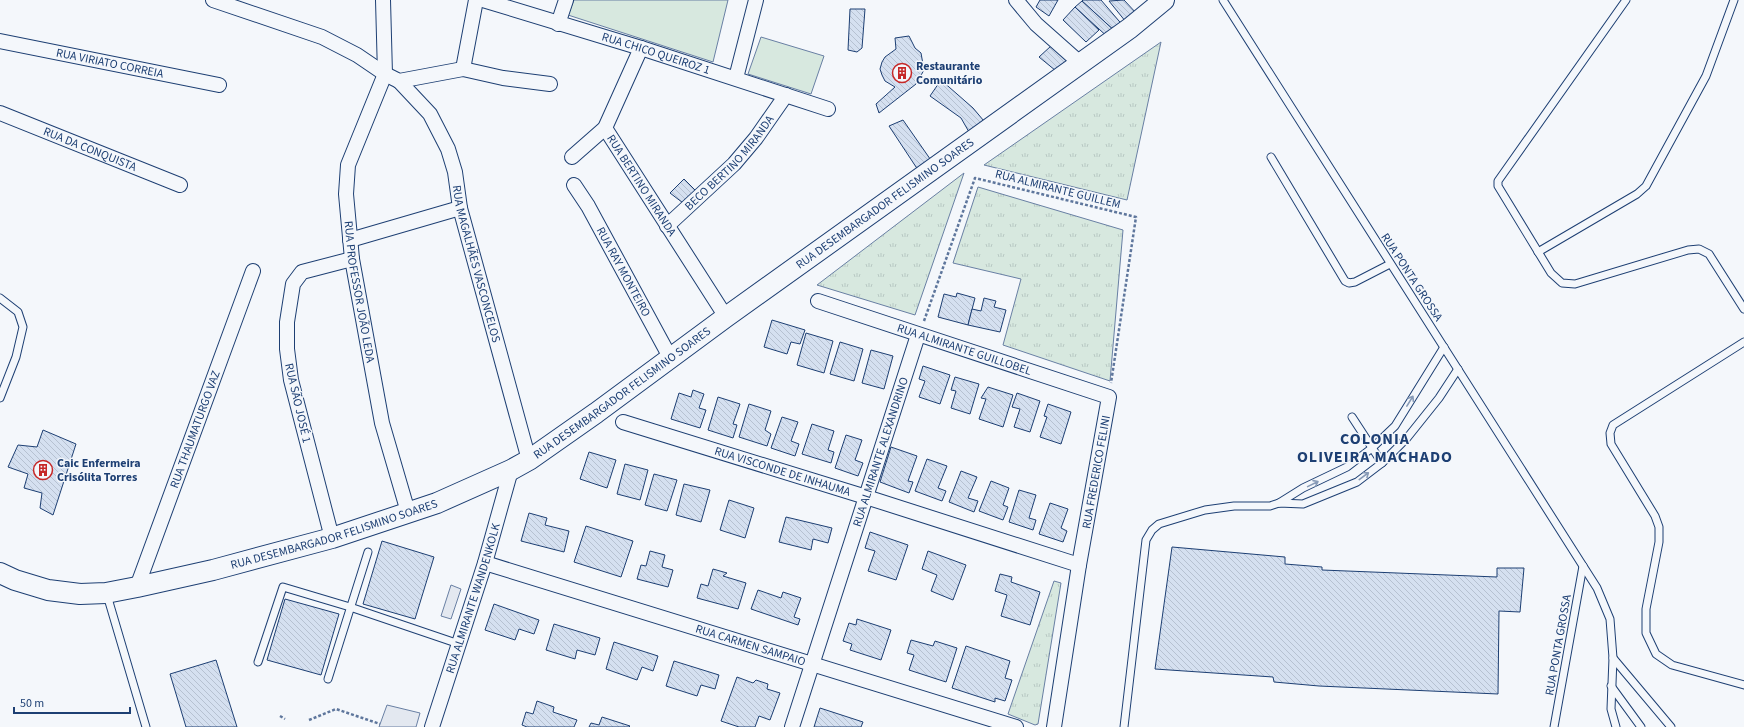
<svg xmlns="http://www.w3.org/2000/svg" width="1744" height="727" font-family="'Source Sans 3',sans-serif">
<style>
.grass{fill:url(#grass-tufts);stroke:#687fa3}
.pitch{fill:#d7e8df;stroke:#687fa3}
.parking{fill:#e3e8f0;stroke:#687fa3}
.building{fill:url(#building-back-hatch);stroke:#1d3f73}
.lines{fill:none;stroke-linecap:round;stroke-linejoin:round}
.lane-casing{stroke:#1d3f73;stroke-width:9}
.street-casing{stroke:#1d3f73;stroke-width:16}
.secondary-casing{stroke:#1d3f73;stroke-width:22}
.path{stroke:#5e769c;stroke-width:2.5;stroke-dasharray:3 2;stroke-linecap:butt}
.lane{stroke:#f4f7fb;stroke-width:7}
.street{stroke:#f4f7fb;stroke-width:14}
.secondary{stroke:#f4f7fb;stroke-width:20}
.oneway{stroke:#889bb7}
.labels{text-anchor:middle;stroke-width:3;stroke-linejoin:round;paint-order:stroke}
.street-label{font-size:12px;fill:#1d3f73;stroke:#f4f7fb}
.poi-label{font-size:12px;font-weight:bold;fill:#1d3f73;stroke:#f4f7fb;text-anchor:start}
.district-label{font-size:16px;font-weight:bold;letter-spacing:1px;fill:#1d3f73;stroke:#f4f7fb}
</style>
<defs>
<pattern id="grass-tufts" width="24" height="20" patternUnits="userSpaceOnUse"><rect width="24" height="20" fill="#d7e8df"/><path d="M3 7l-1-3M5 7V3M7 7l1-3M15 17l-1-3M17 17v-4M19 17l1-3" fill="none" stroke="#b8c8c3"/></pattern>
<pattern id="building-back-hatch" width="6" height="6" patternUnits="userSpaceOnUse"><rect width="6" height="6" fill="#d5e0f0"/><path d="M-1 5l2 2M0 0l6 6M5-1l2 2" fill="none" stroke="#b6c1d1"/></pattern>
</defs>
<rect width="100%" height="100%" fill="#f4f7fb"/>
<g class="grass">
<path d="M1161,42L1127,200L984,165Z"/>
<path d="M964,173L915,315L817,285Z"/>
<path d="M978,187L1123,230L1110,381L1003,345L1021,279L953,263Z"/>
<path d="M1054,581L1061,583L1038,724L1035,725L1008,714Z"/>
</g>
<g class="pitch">
<path d="M574,0H728L713,62L568,15Z"/>
<path d="M761,37L824,56L811,94L748,74Z"/>
</g>
<g class="parking">
<path d="M451,585L461,589L451,619L441,616Z"/>
<path d="M387,705L420,713L416,727H379Z"/>
</g>
<g class="building">
<path d="M1040,0H1058L1049,16L1036,7Z"/>
<path d="M1083,0H1101L1125,28L1118,34L1082,1Z"/>
<path d="M1124,0L1137,14L1126,22L1109,1Z"/>
<path d="M1082,1L1118,34L1111,40L1075,7Z"/>
<path d="M1075,7L1099,30L1086,42L1063,20Z"/>
<path d="M850,9H865L862,48L857,52L848,50Z"/>
<path d="M909,36L915,48L921,53L924,70L916,84L879,113L876,104L895,87L885,81L882,75L880,69L882,62L885,57L896,49L895,38Z"/>
<path d="M1051,46L1074,66L1061,75L1039,57Z"/>
<path d="M941,80L973,108L989,127L973,139L961,118L930,96Z"/>
<path d="M903,120L935,166L920,173L889,126Z"/>
<path d="M684,179L697,192L687,206L670,193Z"/>
<path d="M957,293L975,298L968,325L938,317L944,294L956,297Z"/>
<path d="M984,298L996,301L994,307L1006,310L1000,332L968,325L972,309L981,311Z"/>
<path d="M772,320L805,330L800,344L791,342L787,354L764,347Z"/>
<path d="M806,333L833,341L824,373L797,365Z"/>
<path d="M840,342L863,349L854,381L830,374Z"/>
<path d="M871,350L893,356L884,389L862,383Z"/>
<path d="M923,366L950,375L940,404L919,397L925,381L919,379Z"/>
<path d="M955,377L979,384L970,414L951,408L956,391L951,390Z"/>
<path d="M988,387L1013,395L1003,427L979,419L986,399L981,398Z"/>
<path d="M693,390L704,394L699,408L706,410L700,428L671,419L679,393L691,397Z"/>
<path d="M1017,393L1040,401L1030,432L1014,427L1020,409L1012,407Z"/>
<path d="M718,397L740,404L733,424L737,425L733,438L708,430Z"/>
<path d="M749,404L771,411L765,430L771,434L767,446L739,437Z"/>
<path d="M1048,404L1071,412L1061,444L1040,437L1047,417L1044,416Z"/>
<path d="M782,417L798,422L791,441L799,444L795,456L771,448Z"/>
<path d="M812,424L834,431L828,450L834,452L831,463L802,454Z"/>
<path d="M43,430L76,444L53,515L40,508L42,493L24,488L28,474L8,467L18,445L37,447Z"/>
<path d="M846,435L862,440L855,460L863,463L858,476L835,468Z"/>
<path d="M891,447L917,456L908,481L913,482L909,493L880,482Z"/>
<path d="M589,452L616,460L607,488L580,479Z"/>
<path d="M927,459L947,466L938,488L946,491L942,501L915,491Z"/>
<path d="M625,464L648,470L640,500L617,494Z"/>
<path d="M961,471L977,477L968,498L978,501L974,512L949,502Z"/>
<path d="M654,474L677,480L667,511L645,505Z"/>
<path d="M991,481L1009,488L1003,505L1008,507L1003,520L979,511Z"/>
<path d="M684,484L710,490L701,522L676,515Z"/>
<path d="M1019,490L1036,495L1029,518L1036,520L1033,530L1009,522Z"/>
<path d="M729,500L754,508L745,538L720,530Z"/>
<path d="M1050,503L1068,509L1061,528L1067,531L1063,542L1039,534Z"/>
<path d="M529,513L547,518L545,525L569,531L564,552L521,541Z"/>
<path d="M786,517L832,528L828,543L813,539L811,550L779,542Z"/>
<path d="M586,526L633,541L621,577L574,562Z"/>
<path d="M870,532L908,545L896,580L868,571L875,551L865,548Z"/>
<path d="M382,541L434,557L415,619L363,604Z"/>
<path d="M1172,547L1285,557V564L1322,567V570L1497,577V568H1524L1520,612L1499,611L1498,694L1319,686L1274,682L1273,677L1155,669Z"/>
<path d="M650,551L665,555L662,567L673,570L668,587L637,579L641,565L646,566Z"/>
<path d="M928,551L966,565L953,600L931,591L937,575L922,569Z"/>
<path d="M713,569L727,573L723,576L746,583L738,609L697,598L701,584L708,586Z"/>
<path d="M1000,574L1012,577L1011,582L1040,592L1030,625L1001,616L1007,595L995,591Z"/>
<path d="M758,590L781,598L783,592L801,598L794,617L800,619L798,625L751,609Z"/>
<path d="M285,599L339,614L321,675L267,660Z"/>
<path d="M494,604L539,620L534,634L519,629L515,640L485,630Z"/>
<path d="M857,619L891,630L881,660L850,650L852,644L843,641L849,623L856,625Z"/>
<path d="M554,624L600,638L595,655L577,650L575,659L546,650Z"/>
<path d="M911,640L933,646L935,641L957,648L946,682L909,670L914,655L907,653Z"/>
<path d="M614,642L658,656L653,671L642,667L637,680L606,669Z"/>
<path d="M966,646L1010,661L1005,678L1012,680L1005,701L995,698V702L952,688Z"/>
<path d="M216,660L237,727H186L170,674Z"/>
<path d="M674,661L719,675L715,689L701,685L697,696L666,686Z"/>
<path d="M737,677L753,683L756,680L768,684L767,689L780,693L770,720L759,716L755,727H739L721,721Z"/>
<path d="M537,701L554,707L553,712L577,720L574,727H527L522,725L526,712L533,714Z"/>
<path d="M820,708L863,722L861,727H814Z"/>
<path d="M602,717L630,726L629,727H589L591,723L599,725Z"/>
</g>
<g class="lines">
<defs>
<g id="lane">
<path d="M1223,0L1597,588L1610,619L1613,658L1611,709L1616,727"/>
<path d="M1626,0L1498,181V186L1551,273L1562,283L1575,284L1688,250L1699,249L1709,254L1744,309"/>
<path d="M1271,157L1345,281L1349,283L1355,282L1390,264"/>
<path d="M1538,252L1637,194L1646,186L1706,76L1734,0"/>
<path d="M0,298L18,312L23,327L16,357L0,398"/>
<path d="M1744,342L1613,425L1610,433L1611,444L1655,516L1659,527V542L1646,609V633L1656,654L1672,665L1744,685"/>
<path d="M1352,417L1382,463"/>
<path d="M1279,503L1303,488L1347,467L1372,448L1395,426L1444,347"/>
<path d="M107,595L146,727"/>
<path d="M1613,658L1671,727"/>
<path d="M258,662L283,587L350,607L459,644"/>
<path d="M328,679L368,552"/>
<path d="M1611,686L1641,727"/>
<path d="M1124,727L1146,540L1152,530L1159,524L1205,510L1234,506H1270L1279,503L1303,504L1357,482L1382,463L1407,438L1439,398L1458,369"/>
<path d="M1554,727L1583,566"/>
</g>
<g id="street">
<path d="M213,0L322,37L357,55L385,74L399,81L463,69L503,78L550,84"/>
<path id="s1" d="M383,0L385,74L348,165L346,194L352,259L382,423L408,512"/>
<path id="s2" d="M483,0L641,48L828,109"/>
<path d="M1016,0L1036,24L1080,63"/>
<path d="M558,24L566,0"/>
<path id="s3" d="M0,41L219,85"/>
<path d="M463,69L476,0"/>
<path d="M736,78L756,0"/>
<path id="s4" d="M399,81L430,114L448,149L455,172L460,208L529,460"/>
<path id="s5" d="M0,113L180,185"/>
<path id="s6" d="M605,128L726,317"/>
<path d="M572,157L605,128L641,48"/>
<path id="s7" d="M574,185L588,206L671,359"/>
<path id="s8" d="M667,226L734,164L756,138L786,95"/>
<path d="M350,240L460,208"/>
<path id="s9" d="M818,301L1109,397L1079,565L1054,727"/>
<path id="s10" d="M623,422L866,497L1079,565"/>
<path d="M332,538L291,380L287,349V322L293,284L302,272L352,259"/>
<path id="s11" d="M485,563L1016,727"/>
<path id="s12" d="M137,587L253,271"/>
<path id="s13" d="M432,727L485,563L511,470"/>
<path id="s14" d="M792,727L918,335"/>
</g>
<g id="secondary">
<path id="s15" d="M0,573L15,580L48,590L80,594L106,593L137,587L213,570L332,538L437,503L511,470L529,460L596,413L726,317L1130,28L1164,0"/>
</g>
</defs>
<use href="#lane" class="lane-casing"/>
<use href="#street" class="street-casing"/>
<use href="#secondary" class="secondary-casing"/>
<g class="path">
<path d="M924,321L975,178L1136,217L1111,383"/>
<path d="M280,716L285,719"/>
<path d="M309,720L336,709L380,724"/>
</g>
<use href="#lane" class="lane"/>
<use href="#street" class="street"/>
<use href="#secondary" class="secondary"/>
</g>
<defs><path id="oneway-shaft" d="M-6 0H5M1.5-3L5.5 0L1.5 3" fill="none" stroke-width="1.6" stroke-linecap="round" stroke-linejoin="round"/></defs>
<g class="oneway">
<use href="#oneway-shaft" transform="translate(1410 401) rotate(-58)"/>
<use href="#oneway-shaft" transform="translate(1364 476) rotate(-37)"/>
<use href="#oneway-shaft" transform="translate(1313 484) rotate(-26)"/>
</g>
<defs>
<symbol id="building-ring" viewBox="-11 -11 22 22"><circle r="9.5" fill="#f4f7fb" stroke="#c62828" stroke-width="1.5"/><path d="M-4-6H4V6H1V3H-1V6H-4ZM-2.5-4.3h1.7v1.8h-1.7ZM.8-4.3h1.7v1.8H.8ZM-2.5-1h1.7V.8h-1.7ZM.8-1h1.7V.8H.8Z" fill="#c62828"/></symbol>
</defs>
<g fill-rule="evenodd">
<use href="#building-ring" x="891" y="62" width="22" height="22"/>
<use href="#building-ring" x="32" y="459" width="22" height="22"/>
</g>
<g class="labels">
<g class="street-label">
<text dy="4" stroke="none"><textPath href="#s2" startOffset="181">RUA CHICO QUEIROZ 1</textPath></text>
<text dy="4" stroke="none"><textPath href="#s3" startOffset="112">RUA VIRIATO CORREIA</textPath></text>
<text dy="4" stroke="none"><textPath href="#s5" startOffset="97">RUA DA CONQUISTA</textPath></text>
<text dy="4" stroke="none"><textPath href="#s8" startOffset="89">BECO BERTINO MIRANDA</textPath></text>
<text dy="4" stroke="none"><textPath href="#s6" startOffset="68">RUA BERTINO MIRANDA</textPath></text>
<text transform="translate(1058 189) rotate(14)" y="4">RUA ALMIRANTE GUILLEM</text>
<text dy="4" stroke="none"><textPath href="#s15" startOffset="993">RUA DESEMBARGADOR FELISMINO SOARES</textPath></text>
<text dy="4" stroke="none"><textPath href="#s4" startOffset="203">RUA MAGALHÃES VASCONCELOS</textPath></text>
<text dy="4" stroke="none"><textPath href="#s7" startOffset="100">RUA RAY MONTEIRO</textPath></text>
<text transform="translate(1412 277) rotate(57)" y="4">RUA PONTA GROSSA</text>
<text dy="4" stroke="none"><textPath href="#s1" startOffset="300">RUA PROFESSOR JOÃO LEDA</textPath></text>
<text dy="4" stroke="none"><textPath href="#s9" startOffset="154">RUA ALMIRANTE GUILLOBEL</textPath></text>
<text dy="4" stroke="none"><textPath href="#s15" startOffset="669">RUA DESEMBARGADOR FELISMINO SOARES</textPath></text>
<text transform="translate(298 403) rotate(77)" y="4">RUA SÃO JOSÉ 1</text>
<text dy="4" stroke="none"><textPath href="#s12" startOffset="168">RUA THAUMATURGO VAZ</textPath></text>
<text dy="4" stroke="none"><textPath href="#s14" startOffset="289">RUA ALMIRANTE ALEXANDRINO</textPath></text>
<text dy="4" stroke="none"><textPath href="#s10" startOffset="167">RUA VISCONDE DE INHAUMA</textPath></text>
<text transform="translate(1096 472) rotate(-80)" y="4">RUA FREDERICO FELINI</text>
<text dy="4" stroke="none"><textPath href="#s15" startOffset="345">RUA DESEMBARGADOR FELISMINO SOARES</textPath></text>
<text dy="4" stroke="none"><textPath href="#s13" startOffset="135">RUA ALMIRANTE WANDENKOLK</textPath></text>
<text transform="translate(1558 645) rotate(-80)" y="4">RUA PONTA GROSSA</text>
<text dy="4" stroke="none"><textPath href="#s11" startOffset="278">RUA CARMEN SAMPAIO</textPath></text>
</g>
<g class="poi-label">
<text x="916" y="70">Restaurante<tspan x="916" dy="14">Comunitário</tspan></text>
<text x="57" y="467">Caic Enfermeira<tspan x="57" dy="14">Crisólita Torres</tspan></text>
</g>
<g class="district-label">
<text x="1375" y="444">COLONIA<tspan x="1375" dy="18">OLIVEIRA MACHADO</tspan></text>
</g>
</g>
<path d="M14 707v6h116v-6" fill="none" stroke="#1d3f73" stroke-width="2"/>
<text x="20" y="707" font-size="12" fill="#1d3f73" stroke="#f4f7fb" stroke-width="3" paint-order="stroke">50 m</text>
</svg>
